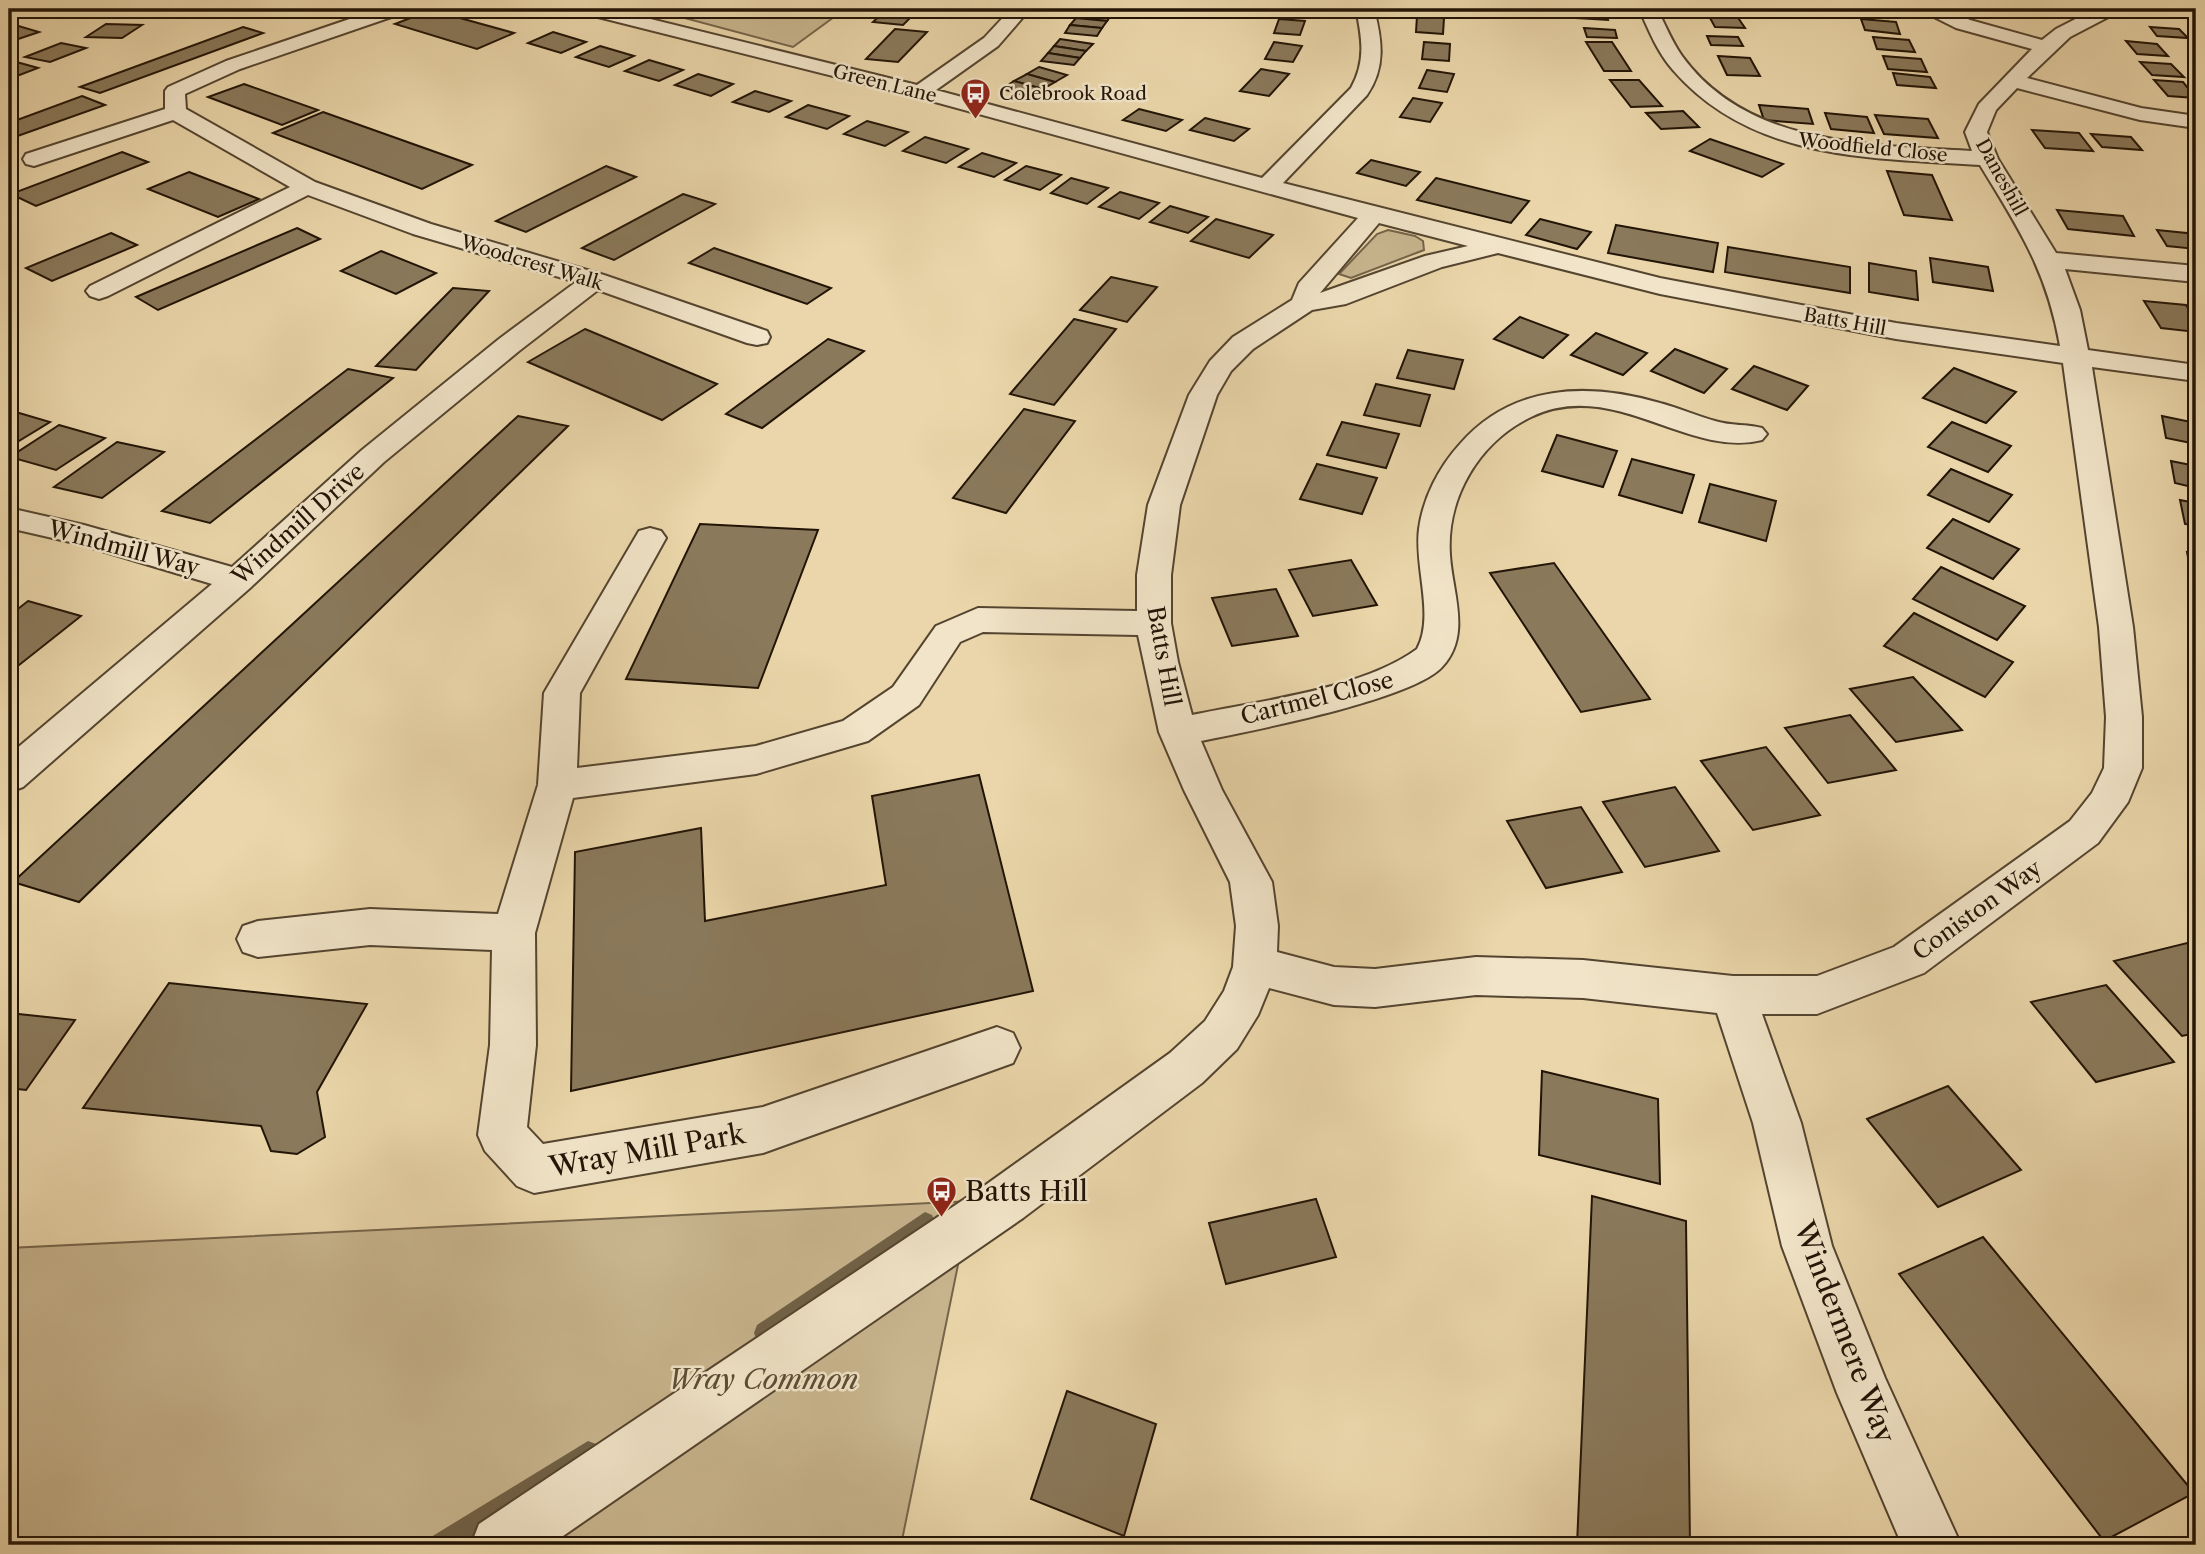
<svg xmlns="http://www.w3.org/2000/svg" width="2205" height="1554" font-family="'Libre Caslon Text',serif">
<style>
.green{fill:#c8b58e;stroke:#75644a;stroke-width:2}
.lines{fill:none;stroke-linecap:round;stroke-linejoin:round}
.stream{fill:#716147;fill-rule:evenodd}
.building{fill:#8a795b;stroke:#221406;stroke-width:2}
.minor-casing{stroke:#54442f;stroke-width:4}
.minor{fill:#f1e4c8;fill-rule:evenodd}
.labels{text-anchor:middle;stroke-width:5;stroke-linejoin:round;paint-order:stroke}
.far-street-label{font-size:19px;fill:#221406;stroke:#f1e4c8}
.far-poi-label{font-size:19px;fill:#221406;stroke:#f1e4c8;text-anchor:start}
.street-label{font-size:23px;fill:#221406;stroke:#f1e4c8}
.near-street-label{font-size:28px;fill:#221406;stroke:#f1e4c8}
.near-poi-label{font-size:28px;fill:#221406;stroke:#f1e4c8;text-anchor:start}
.near-park-label{font-size:28px;font-style:italic;fill:#5c4c36;stroke:#f1e4c8}
</style>
<rect width="100%" height="100%" fill="#ead6aa"/>
<filter id="stains"><feTurbulence type="fractalNoise" baseFrequency=".00286" numOctaves="4"/><feColorMatrix values="0 0 0 0 .2 0 0 0 0 .09 0 0 0 0 .02 0 0 0 .5 -.17"/></filter>
<radialGradient id="worn" r=".72"><stop offset=".6" stop-color="#630" stop-opacity="0"/><stop offset="1" stop-color="#630" stop-opacity=".3"/></radialGradient>
<g class="green">
<path d="M651,9H845L793,47Z"/>
<path d="M1388,230L1415,236L1423,241L1424,250L1351,278L1339,274L1377,234Z"/>
<path d="M971,1201L901,1545H9V1248Z"/>
</g>
<g class="lines">
<g class="stream">
<path d="M925,1212L932,1215L935,1222L932,1229L773,1341L765,1344L757,1341L754,1333L757,1325Z"/>
<path d="M588,1441L596,1444L599,1452L596,1460L461,1545H427L431,1537Z"/>
</g>
</g>
<g class="building">
<path d="M18,9H55L52,14L12,17Z"/>
<path d="M887,9H919L903,25L873,22Z"/>
<path d="M1083,9H1116L1112,14L1081,11Z"/>
<path d="M1573,9H1604L1608,20L1576,18Z"/>
<path d="M1705,9H1732L1745,28L1715,27Z"/>
<path d="M1850,9H1883L1887,18L1852,15Z"/>
<path d="M431,10L514,33L477,49L395,24Z"/>
<path d="M1081,11L1112,14L1107,21L1076,18Z"/>
<path d="M1417,16L1444,18L1443,34L1416,32Z"/>
<path d="M1076,18L1107,21L1102,28L1070,25Z"/>
<path d="M1279,19L1305,21L1300,35L1274,33Z"/>
<path d="M1861,19L1896,22L1900,34L1865,30Z"/>
<path d="M106,24L142,25L122,38L86,37Z"/>
<path d="M15,25L39,32L9,42V27Z"/>
<path d="M1070,25L1102,28L1097,36L1065,33Z"/>
<path d="M243,27L263,33L100,93L80,87Z"/>
<path d="M2150,27L2179,29L2188,38L2157,36Z"/>
<path d="M1584,28L1615,30L1617,38L1587,37Z"/>
<path d="M895,29L927,32L898,62L866,59Z"/>
<path d="M553,32L586,42L561,53L528,43Z"/>
<path d="M1707,36L1738,37L1743,46L1711,45Z"/>
<path d="M1873,37L1909,40L1915,52L1877,49Z"/>
<path d="M1060,39L1093,44L1086,51L1054,46Z"/>
<path d="M2126,41L2157,44L2168,56L2137,54Z"/>
<path d="M1274,42L1302,46L1293,62L1265,59Z"/>
<path d="M1424,42L1450,44L1449,61L1422,59Z"/>
<path d="M1586,42H1612L1631,71H1604Z"/>
<path d="M61,43L86,48L50,62L25,57Z"/>
<path d="M600,46L634,56L609,67L576,57Z"/>
<path d="M1054,46L1086,51L1080,58L1048,53Z"/>
<path d="M1048,53L1080,58L1074,65L1041,61Z"/>
<path d="M1718,56L1750,58L1760,76L1727,75Z"/>
<path d="M1883,56L1921,59L1927,72L1888,69Z"/>
<path d="M649,60L683,70L659,81L625,71Z"/>
<path d="M13,61L38,68L9,79V62Z"/>
<path d="M2140,62L2171,64L2184,77L2152,75Z"/>
<path d="M1039,67L1067,75L1055,82L1027,74Z"/>
<path d="M1261,69L1289,74L1269,96L1240,91Z"/>
<path d="M1427,70L1454,74L1447,92L1419,88Z"/>
<path d="M1893,73L1930,77L1936,88L1897,85Z"/>
<path d="M698,74L733,84L711,96L675,85Z"/>
<path d="M1027,74L1055,82L1043,89L1014,81Z"/>
<path d="M1610,80H1639L1662,106L1631,107Z"/>
<path d="M2154,80L2183,82L2196,98L2168,96Z"/>
<path d="M1014,81L1043,89L1030,97L1002,89Z"/>
<path d="M244,84L318,110L282,125L208,97Z"/>
<path d="M755,91L791,101L769,112L733,102Z"/>
<path d="M82,96L105,105L9,139V123Z"/>
<path d="M1413,98L1442,103L1430,122L1400,117Z"/>
<path d="M808,105L849,116L827,129L786,117Z"/>
<path d="M1759,105L1808,109L1813,124L1764,120Z"/>
<path d="M1139,109L1182,120L1166,131L1123,120Z"/>
<path d="M1683,111L1699,127L1661,129L1646,113Z"/>
<path d="M323,112L472,165L422,189L273,133Z"/>
<path d="M1825,113L1867,117L1874,133L1831,129Z"/>
<path d="M1875,115L1928,119L1938,138L1884,134Z"/>
<path d="M1205,118L1249,129L1234,141L1190,130Z"/>
<path d="M867,121L908,132L885,146L844,134Z"/>
<path d="M2032,130L2079,133L2093,151L2045,148Z"/>
<path d="M2091,134L2131,137L2142,150L2102,147Z"/>
<path d="M925,137L968,149L946,163L903,151Z"/>
<path d="M1710,139L1783,164L1762,177L1690,151Z"/>
<path d="M122,152L148,162L36,206L11,194Z"/>
<path d="M982,153L1016,163L994,177L959,167Z"/>
<path d="M1371,160L1420,172L1406,186L1357,173Z"/>
<path d="M606,166L636,177L526,232L496,221Z"/>
<path d="M1026,166L1061,175L1040,190L1005,180Z"/>
<path d="M1887,171L1932,175L1952,220L1904,215Z"/>
<path d="M189,172L259,199L218,217L148,189Z"/>
<path d="M1071,178L1108,188L1087,204L1051,193Z"/>
<path d="M1436,178L1529,201L1511,223L1417,200Z"/>
<path d="M1120,192L1159,203L1139,219L1099,207Z"/>
<path d="M683,194L715,204L614,260L582,248Z"/>
<path d="M1170,206L1208,217L1188,233L1150,222Z"/>
<path d="M2057,210L2123,216L2134,236L2068,229Z"/>
<path d="M1216,219L1273,235L1249,258L1191,241Z"/>
<path d="M1540,219L1591,232L1577,249L1526,235Z"/>
<path d="M1616,225L1718,243L1713,272L1608,253Z"/>
<path d="M297,228L320,239L158,310L136,297Z"/>
<path d="M2157,230L2196,234V249L2167,246Z"/>
<path d="M111,233L137,245L52,281L26,268Z"/>
<path d="M1728,247L1850,267V293L1725,272Z"/>
<path d="M714,248L831,288L807,304L689,263Z"/>
<path d="M381,251L436,273L396,294L341,271Z"/>
<path d="M1930,258L1988,267L1993,291L1933,282Z"/>
<path d="M1869,263L1916,271L1918,300L1869,292Z"/>
<path d="M1111,277L1157,287L1127,322L1080,310Z"/>
<path d="M453,288L489,291L416,370L376,366Z"/>
<path d="M2144,301L2186,305L2196,321V332L2161,328Z"/>
<path d="M1520,317L1568,335L1543,358L1494,339Z"/>
<path d="M1074,319L1116,329L1054,405L1010,394Z"/>
<path d="M585,329L717,384L662,420L528,362Z"/>
<path d="M1596,333L1647,353L1623,375L1571,355Z"/>
<path d="M828,339L864,351L762,428L726,414Z"/>
<path d="M1675,349L1727,369L1704,393L1651,371Z"/>
<path d="M1408,350L1463,360L1454,389L1397,378Z"/>
<path d="M1754,366L1808,386L1787,410L1732,389Z"/>
<path d="M1954,368L2016,392L1986,423L1923,398Z"/>
<path d="M348,369L393,378L210,523L162,511Z"/>
<path d="M1376,384L1430,395L1420,426L1364,415Z"/>
<path d="M1024,409L1075,421L1006,513L953,498Z"/>
<path d="M9,410L50,422L9,447Z"/>
<path d="M518,416L568,426L79,902L13,882Z"/>
<path d="M2162,416L2196,423V444L2166,438Z"/>
<path d="M1342,422L1399,434L1386,468L1327,455Z"/>
<path d="M1952,422L2011,446L1988,472L1928,447Z"/>
<path d="M59,425L105,438L56,470L10,457Z"/>
<path d="M1557,435L1617,451L1603,487L1542,471Z"/>
<path d="M117,442L164,452L102,498L54,487Z"/>
<path d="M1632,459L1694,475L1682,513L1619,495Z"/>
<path d="M2171,461L2196,466V488L2175,483Z"/>
<path d="M1317,464L1377,478L1362,514L1300,499Z"/>
<path d="M1951,469L2012,495L1989,522L1928,495Z"/>
<path d="M1710,484L1776,501L1766,541L1699,522Z"/>
<path d="M2180,500L2196,503V526L2185,524Z"/>
<path d="M1953,519L2019,549L1993,579L1927,548Z"/>
<path d="M700,524L818,530L758,688L626,679Z"/>
<path d="M2187,552L2196,554V600Z"/>
<path d="M1351,560L1377,605L1313,616L1289,570Z"/>
<path d="M1554,563L1650,699L1581,712L1490,573Z"/>
<path d="M1941,567L2025,606L1997,640L1913,599Z"/>
<path d="M1276,589L1298,636L1232,646L1212,598Z"/>
<path d="M28,601L81,616L9,673V616Z"/>
<path d="M1914,613L2013,662L1985,697L1884,646Z"/>
<path d="M1913,677L1962,730L1896,742L1850,689Z"/>
<path d="M1850,715L1896,770L1828,783L1785,728Z"/>
<path d="M1766,747L1820,815L1753,830L1701,761Z"/>
<path d="M979,775L1033,991L571,1091L575,852L701,828L705,921L886,885L872,796Z"/>
<path d="M1675,787L1719,851L1645,867L1603,802Z"/>
<path d="M1581,807L1622,872L1546,888L1507,821Z"/>
<path d="M2187,943L2196,953V1033L2182,1036L2114,961Z"/>
<path d="M169,983L367,1004L317,1092L325,1137L297,1154L271,1151L261,1126L83,1108Z"/>
<path d="M2106,985L2174,1062L2096,1082L2031,1002Z"/>
<path d="M9,1013L75,1020L26,1090L9,1088Z"/>
<path d="M1542,1071L1658,1099L1660,1184L1539,1155Z"/>
<path d="M1948,1086L2021,1170L1938,1207L1867,1119Z"/>
<path d="M1592,1196L1686,1221L1690,1545H1577Z"/>
<path d="M1316,1199L1336,1257L1226,1284L1209,1223Z"/>
<path d="M1983,1237L2194,1493L2104,1541L1899,1274Z"/>
<path d="M1067,1391L1156,1424L1124,1536L1031,1499Z"/>
</g>
<g class="lines">
<defs>
<g id="minor">
<path d="M379,9H405L403,13L240,69L185,94L186,109L315,182L431,224L604,275L767,331L770,337L767,343L757,345L747,343L598,290L519,351L384,462L250,588L23,787L9,792V755L212,584L79,544L9,528V508L84,525L232,567L362,450L499,339L576,282L413,234L308,195L108,296L99,299L90,296L86,291L90,286L290,187L173,120L34,166L26,164L23,159L26,154L165,109V91L168,87L226,61Z"/>
<path d="M580,9H610L917,85L984,38L1011,9H1030L998,46L936,90L1262,178L1351,88C1366,61 1362,38 1356,9H1374C1382,40 1386,67 1367,95L1283,183L1660,278L1896,323L2060,346C2047,271 2019,229 1980,165C1869,158 1751,160 1673,70C1657,52 1649,30 1639,9H1657C1665,24 1672,42 1682,56C1748,147 1872,145 1972,151L1965,132L1979,104L2032,49L1956,28L1926,13L1924,9H1947L1970,20L2042,40L2056,29L2095,9H2118L2116,13L2070,37L2027,78L2141,108L2196,116V128L2140,120L2017,88L1996,110L1987,132L1998,159L2056,253L2196,266V282L2065,269L2080,310L2088,350L2196,365V381L2092,367L2133,627L2142,717V768L2128,802L2098,843L1924,973L1817,1014H1762L1801,1123L1832,1246L1885,1378L1961,1545H1902L1837,1393L1782,1246L1753,1123L1717,1013L1583,998L1476,995L1375,1007L1334,1005L1269,988L1258,1015L1237,1049L1202,1083L1023,1218L550,1545H471L479,1524L987,1184L1170,1053L1205,1021L1224,991L1233,967L1236,926L1230,882L1184,790L1159,732L1138,635L983,632L960,642L919,705L868,741L756,774L573,798L535,933L536,1045L527,1127L543,1144L763,1107L997,1027L1013,1033L1020,1048L1013,1063L763,1153L534,1193L517,1186L485,1151L478,1135L490,1045L492,950L370,945L258,957L243,952L237,939L243,926L258,921L370,909L498,914L538,785L544,693L639,531L650,528L661,531L666,538L580,693L577,768L756,746L843,721L893,687L936,626L978,608L1137,611V575L1148,505L1189,395L1210,361L1233,337L1292,300L1299,283L1358,218L913,96L582,13ZM1379,223L1468,246L1425,256L1320,293ZM1498,253L1660,294L1896,339L2063,363L2099,627L2106,717L2104,768L2092,793L2070,821L1894,947L1817,976H1733L1583,960L1476,957L1375,969L1334,967L1277,952L1278,926L1272,882L1222,790L1201,741C1250,731 1412,700 1442,667C1472,635 1452,592 1450,555C1446,498 1479,442 1531,417C1613,377 1688,459 1762,440L1767,434L1762,428C1747,424 1731,426 1715,421C1697,416 1679,408 1660,403C1588,382 1512,384 1460,444C1439,467 1423,498 1419,529C1414,567 1435,616 1417,649C1363,689 1259,701 1192,715L1178,662L1171,623V575L1180,505L1217,395L1231,371L1253,349L1312,310L1346,304L1442,267Z"/>
</g>
</defs>
<use href="#minor" class="minor-casing"/>
<use href="#minor" class="minor"/>
</g>
<defs>
<symbol id="bus-pin" viewBox="-11 -11 22 30"><path d="M0 17L-7.5 6A9.5 9.5 0 1 1 7.5 6Z" fill="#8f2418" stroke="#f1e4c8"/><path d="M-5-6H5V4H4V6H2V4H-2V6H-4V4H-5ZM-3.5-4V0h7V-4ZM-3.5 1.2v1.5H-2V1.2ZM2 1.2v1.5H3.5V1.2Z" fill="#fff"/></symbol>
</defs>
<g fill-rule="evenodd">
<use href="#bus-pin" x="958" y="76" width="35" height="47"/>
<use href="#bus-pin" x="924" y="1174" width="35" height="47"/>
</g>
<g class="labels">
<g class="far-street-label">
<text transform="translate(885 83) rotate(14)" y="7">Green Lane</text>
<text transform="translate(1873 147) rotate(6)" y="7">Woodfield Close</text>
<text transform="translate(2002 177) rotate(61)" y="7">Daneshill</text>
<text transform="translate(532 262) rotate(17)" y="7">Woodcrest Walk</text>
<text transform="translate(1845 321) rotate(10)" y="7">Batts Hill</text>
</g>
<g class="far-poi-label">
<text x="999" y="100">Colebrook Road</text>
</g>
<g class="street-label">
<text transform="translate(298 524) rotate(-42)" y="8">Windmill Drive</text>
<text transform="translate(124 548) rotate(15)" y="8">Windmill Way</text>
<text transform="translate(1164 656) rotate(80)" y="8">Batts Hill</text>
<text transform="translate(1317 698) rotate(-14)" y="8">Cartmel Close</text>
<text transform="translate(1977 910) rotate(-36)" y="8">Coniston Way</text>
</g>
<g class="near-street-label">
<text transform="translate(647 1150) rotate(-10)" y="10">Wray Mill Park</text>
<text transform="translate(1845 1332) rotate(69)" y="10">Windermere Way</text>
</g>
<g class="near-poi-label">
<text x="965" y="1201">Batts Hill</text>
</g>
<g class="near-park-label">
<text x="763" y="1389">Wray Common</text>
</g>
</g>
<rect width="2205" height="1554" fill="none" stroke="#ead6aa" stroke-width="35"/>
<rect x="10" y="10" width="2184" height="1533" fill="none" stroke="#221406" stroke-width="3.5"/>
<rect x="18" y="18" width="2170" height="1519" fill="none" stroke="#221406" stroke-width="2"/>
<rect width="100%" height="100%" filter="url(#stains)"/>
<rect width="100%" height="100%" fill="url(#worn)"/>
</svg>
